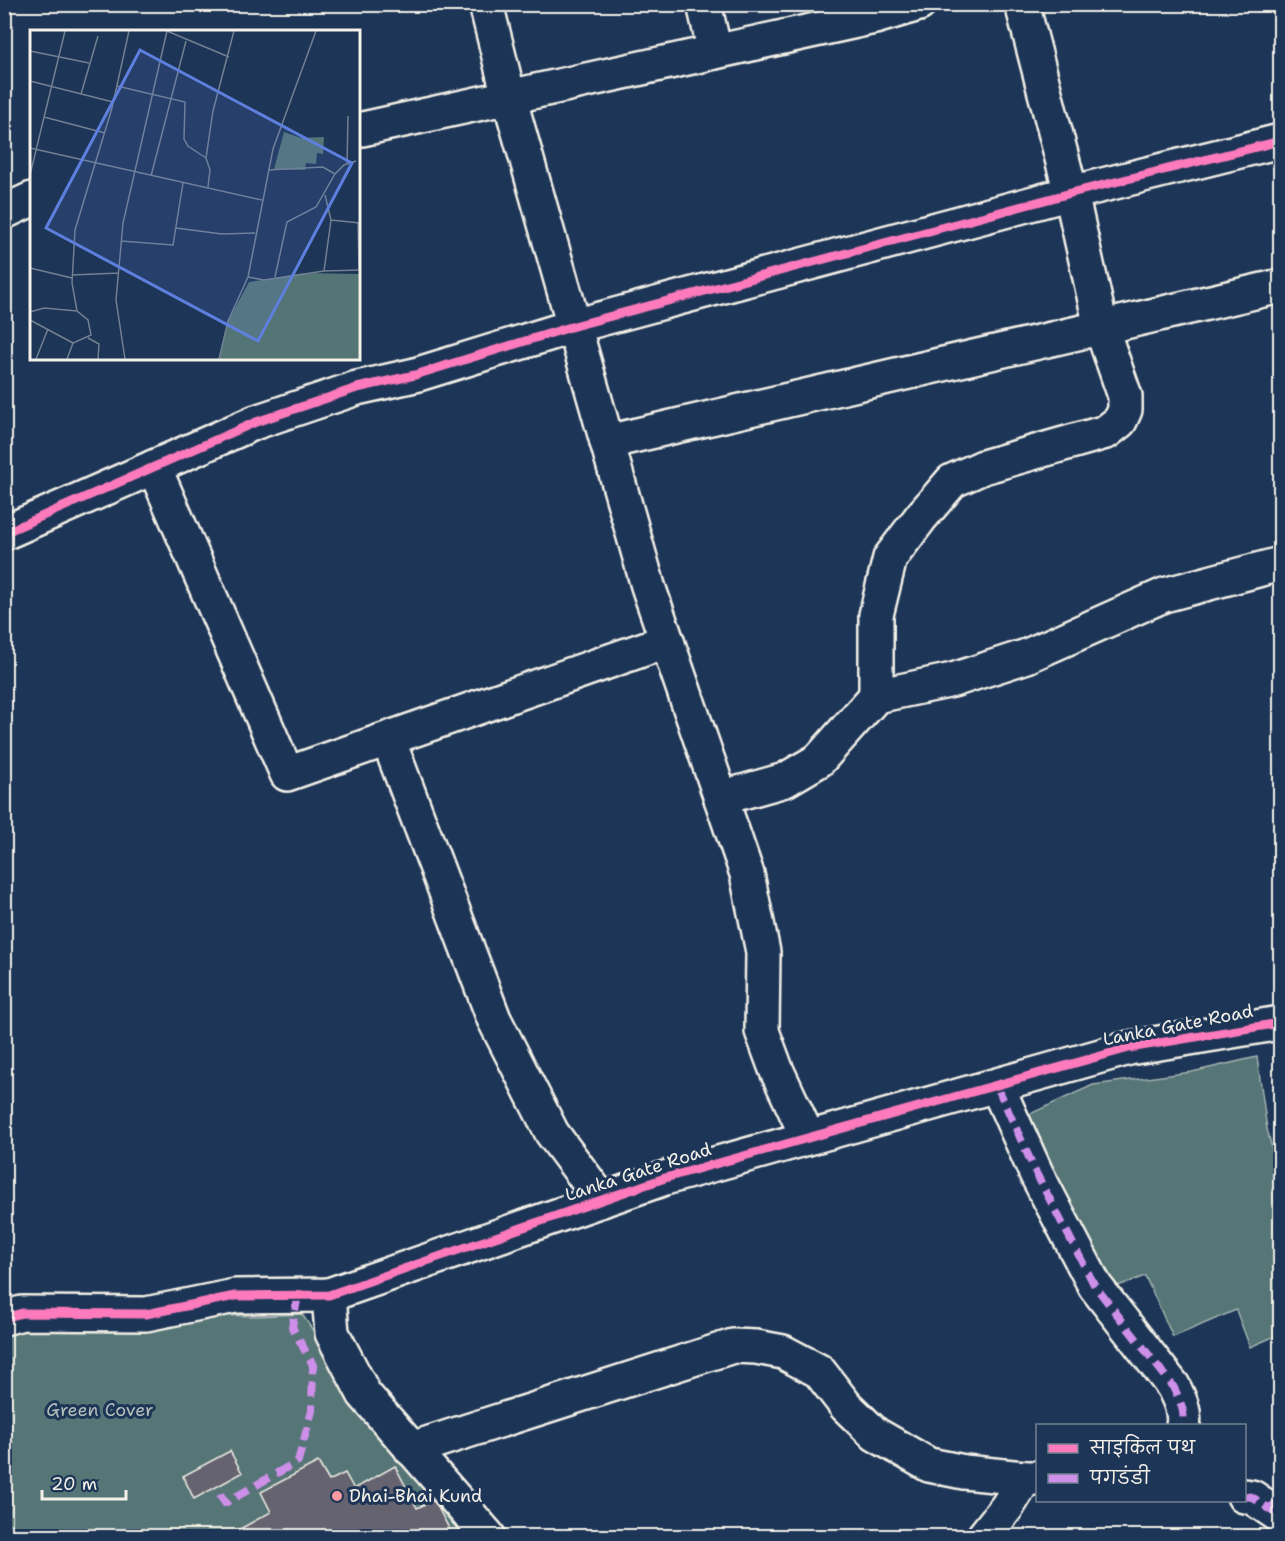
<svg xmlns="http://www.w3.org/2000/svg" width="1285" height="1541" font-family="'Shantell Sans','Playpen Sans Deva',sans-serif">
<style>
.green{fill:#547576;stroke:#a4b3af;stroke-width:1.5}
.building{fill:#65646f;stroke:#f4f1e8;stroke-width:1.5}
.lines{fill:none;stroke-linecap:round;stroke-linejoin:round}
.minor-casing{stroke:#f4f1e8;stroke-width:38}
.minor{stroke:#1d3557;stroke-width:33}
.quiet{stroke:#ce8fe9;stroke-width:8;stroke-dasharray:15 8;stroke-linecap:butt}
.cycleway-casing{stroke:#1d3557;stroke-width:13}
.cycleway{stroke:#fd7abc;stroke-width:9}
.poi-dot{fill:#ff9aa2;stroke:#1d3557;stroke-width:2}
.labels{text-anchor:middle;stroke-width:6;stroke-linejoin:round;paint-order:stroke}
.street-label{font-size:18px;fill:#f4f1e8;stroke:#1d3557}
.park-label{font-size:18px;fill:#b4bfba;stroke:#1d3557}
.poi-label{font-size:18px;fill:#f4f1e8;stroke:#1d3557;text-anchor:start}
.inset-road{fill:none;stroke:#738091;stroke-width:1.5}
.view{fill:#5e7fdd;fill-opacity:0.15;stroke:#5e7fdd;stroke-width:3}
.inset-edge{fill:none;stroke:#f4f1e8;stroke-width:3}
</style>
<rect width="100%" height="100%" fill="#1d3557"/>
<filter id="ink" filterUnits="userSpaceOnUse"><feTurbulence type="fractalNoise" baseFrequency=".0167" numOctaves="2"/><feDisplacementMap in="SourceGraphic" scale="12" xChannelSelector="R" yChannelSelector="G"/><feConvolveMatrix kernelMatrix="1 2 1 2 8 2 1 2 1" color-interpolation-filters="sRGB"/></filter>
<g filter="url(#ink)">
<g class="green">
<path d="M1257,1057L1267,1129L1280,1179V1334L1250,1347L1236,1310L1173,1337L1145,1276L1107,1290L1019,1119L1093,1085L1192,1072Z"/>
<path d="M22,1313L258,1316L302,1314L383,1436L477,1536H5V1318Z"/>
</g>
<g class="building">
<path d="M230,1451L242,1473L194,1499L183,1476Z"/>
<path d="M318,1462L329,1481L345,1473L354,1489L395,1466L417,1508L434,1500L453,1536H227L271,1512L261,1492Z"/>
</g>
<g class="lines">
<defs>
<g id="minor">
<path d="M486,4L509,97L648,586L747,874L763,952L762,1031L776,1069L808,1138"/>
<path d="M704,4L715,52"/>
<path d="M358,130L875,17L919,4"/>
<path d="M4,212L32,199"/>
<path d="M607,442L1280,286"/>
<path d="M154,467L287,774L667,641"/>
<path d="M4,533L256,422L357,388L415,375L574,326L1071,193L1280,141"/>
<path d="M876,696V615L890,558L921,517L952,481L983,467L1106,432L1120,421L1125,410V396L1101,327L1071,193L1022,4"/>
<path d="M388,739L494,1019L552,1133L602,1200"/>
<path d="M721,798L785,780L819,760L876,696L953,680L1027,656L1164,595L1280,564"/>
<path d="M997,1086L1036,1173L1095,1286L1173,1386C1179,1398 1186,1412 1183,1426"/>
<path d="M329,1295L332,1333L364,1394L488,1536"/>
<path d="M4,1318L22,1313L146,1314L235,1296L329,1295L665,1178L1129,1048L1280,1023"/>
<path d="M411,1449L733,1346L756,1347L783,1352L819,1371L846,1406L875,1434L929,1465L964,1472L1025,1478H1038"/>
<path d="M1244,1496L1252,1497L1280,1516"/>
<path d="M984,1536L1007,1507L1025,1478"/>
</g>
</defs>
<use href="#minor" class="minor-casing"/>
<use href="#minor" class="minor"/>
<g class="quiet">
<path d="M997,1086L1036,1173L1095,1286L1173,1386C1179,1398 1186,1412 1183,1426"/>
<path d="M220,1494L225,1503L298,1461L312,1411L313,1365L292,1327L298,1295"/>
<path d="M1244,1496L1252,1497L1280,1516"/>
<path d="M1269,1508L1280,1501"/>
</g>
<defs>
<g id="cycleway">
<path d="M4,533L256,422L357,388L415,375L574,326L1071,193L1280,141"/>
<path d="M4,1318L22,1313L146,1314L235,1296L329,1295L665,1178L1129,1048L1280,1023"/>
</g>
</defs>
<use href="#cycleway" class="cycleway-casing"/>
<use href="#cycleway" class="cycleway"/>
</g>
</g>
<circle class="poi-dot" cx="337" cy="1496" r="6"/>
<g class="labels">
<g class="street-label">
<text transform="translate(1178 1025) rotate(-11)" y="6">Lanka Gate Road</text>
<text transform="translate(638 1172) rotate(-18)" y="6">Lanka Gate Road</text>
</g>
<g class="park-label">
<text x="100" y="1416">Green Cover</text>
</g>
<g class="poi-label">
<text x="349" y="1502">Dhai-Bhai Kund</text>
</g>
</g>
<g transform="translate(30 30)">
<rect width="330" height="330" fill="#1d3557"/>
<path d="M254,102L271,108L294,107L293,124L287,123L286,134L276,133L275,140L244,139ZM275,243L330,244V329H189L198,291L219,252Z" fill="#547576"/>
<path class="inset-road" d="M137,1L199,27M0,21L59,33M0,51L83,72M87,56L155,72L154,109L158,116L176,128M51,64L68,6M14,87L75,103M0,118L232,170M317,133L318,86M238,140L293,137L305,144M0,145L35,1M121,146L156,11M178,157L180,140L176,128L183,81L204,1M295,165L301,190L294,241L330,240M301,190L330,193M328,192L329,240M146,198L192,204L225,203M91,211L143,215L153,153M0,238L42,248M42,245L89,243M218,247L234,250L294,241M245,247L257,192L286,177L305,144L314,135L326,131M0,282L14,278L47,281M0,290L43,313M58,308L69,314L68,329M6,329L18,299M37,329L43,313L61,305L58,290L47,281L42,253L45,200L82,78L99,1M95,329L86,270L93,193L137,1M189,329L198,291L218,247L243,119L286,1"/>
<path class="view" d="M110,20L322,133L228,311L16,198Z"/>
<rect width="330" height="330" class="inset-edge"/>
</g>
<rect width="1285" height="1541" fill="none" stroke="#1d3557" stroke-width="24"/>
<rect x="12" y="12" width="1261" height="1517" fill="none" stroke="#f4f1e8" stroke-width="2" filter="url(#ink)"/>
<rect x="1036" y="1424" width="210" height="78" fill="#1d3557" stroke="#738091" stroke-width="1.5"/>
<rect x="1048" y="1444" width="30" height="9" fill="#fd7abc" stroke="#738091" stroke-width="1.5"/>
<text x="1090" y="1454" font-size="18" fill="#f4f1e8">साइकिल पथ</text>
<rect x="1048" y="1474" width="30" height="9" fill="#ce8fe9" stroke="#738091" stroke-width="1.5"/>
<text x="1090" y="1484" font-size="18" fill="#f4f1e8">पगडंडी</text>
<path d="M42 1490v9h84v-9" fill="none" stroke="#f4f1e8" stroke-width="3"/>
<text x="51" y="1490" font-size="18" fill="#f4f1e8" stroke="#1d3557" stroke-width="4.5" paint-order="stroke">20 m</text>
</svg>
